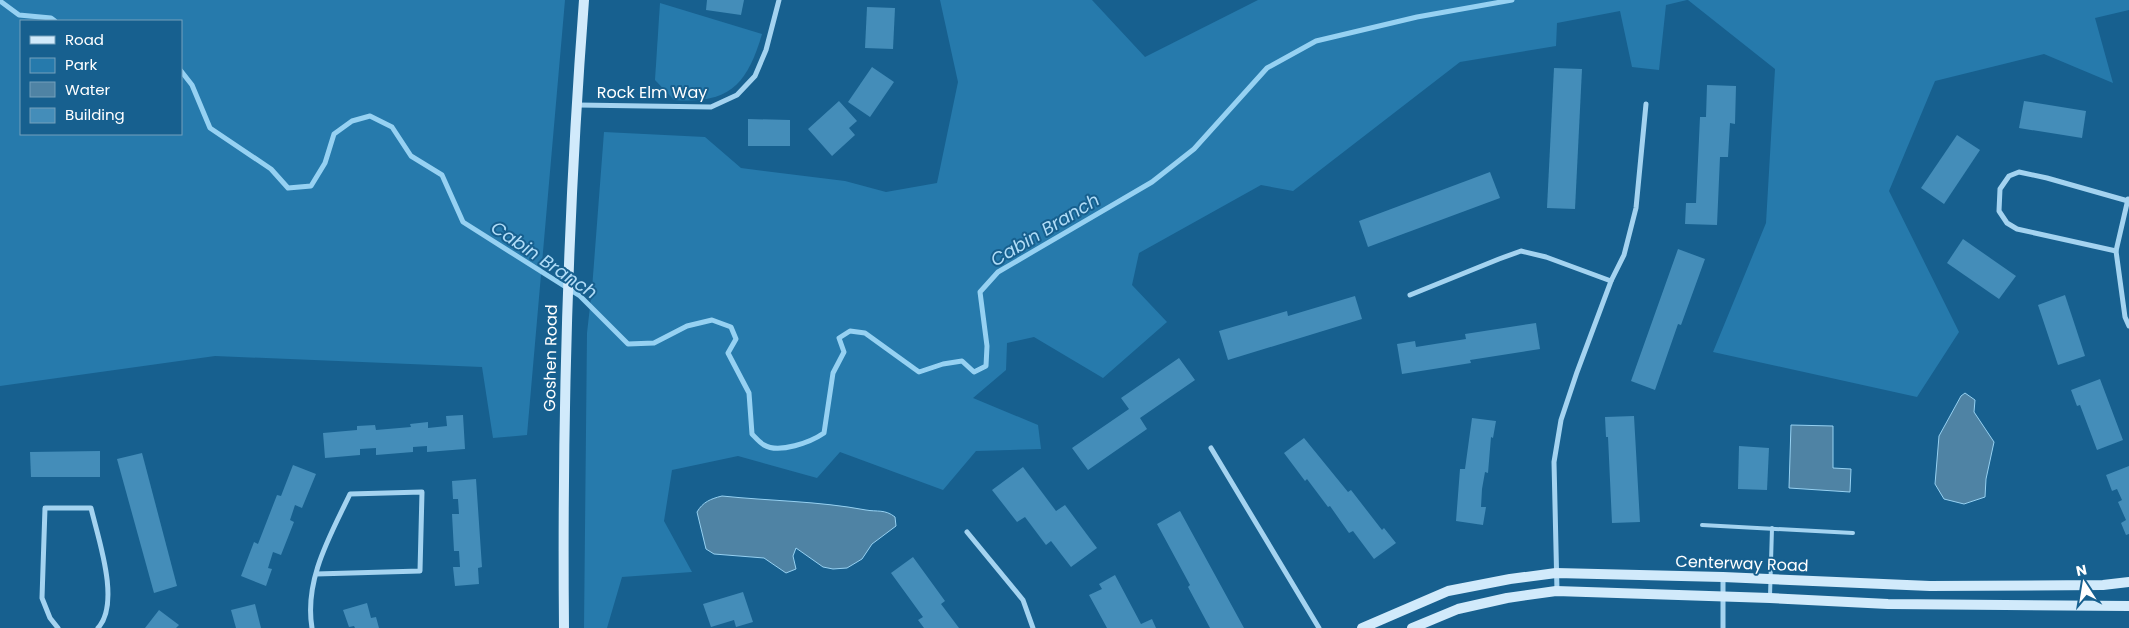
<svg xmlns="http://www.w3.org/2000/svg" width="2129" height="628" font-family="Poppins,sans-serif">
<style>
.green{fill:#267aac;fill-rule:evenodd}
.water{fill:#4f83a4;stroke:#96d1f2}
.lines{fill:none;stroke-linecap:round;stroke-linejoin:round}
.stream{stroke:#96d1f2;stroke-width:5}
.building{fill:#448db9}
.lane{stroke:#a4d3f0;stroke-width:4}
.street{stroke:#a4d3f0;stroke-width:5}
.secondary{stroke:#d1eafb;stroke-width:10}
.labels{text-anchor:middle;stroke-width:4;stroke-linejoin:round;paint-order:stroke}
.street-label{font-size:16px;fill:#fff;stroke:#17608f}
.water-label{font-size:18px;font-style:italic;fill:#b0dcf7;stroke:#17608f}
</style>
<rect width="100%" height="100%" fill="#17608f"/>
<g class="green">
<path d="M0,0H565L527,435L493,438L482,367L215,356L0,386ZM21,21H181V134H21Z"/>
<path d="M940,0H1092L1145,57L1258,0H1687L1666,5L1659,70L1632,67L1620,11L1557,23L1556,46L1460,62L1293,191L1261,185L1139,253L1132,285L1167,322L1103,378L1034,337L1007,343L1006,370L973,398L1038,425L1041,449L976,451L943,490L840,452L817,478L738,456L672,470L664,521L692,572L622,577L607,628H584L587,333L592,289L604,132L705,137L741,168L845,181L886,192L937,183L958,82Z"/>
<path d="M1688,0H2129V10L2095,18L2113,83L2044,54L1935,81L1889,191L1959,332L1917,397L1713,352L1766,223L1775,69Z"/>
<path d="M660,3L762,34C747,85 729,104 674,100L655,80Z"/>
</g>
<g class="water">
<path d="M1965,393L1975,400L1974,412L1994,442L1986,479L1985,497L1964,504L1944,499L1935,484L1939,436L1961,396Z"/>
<path d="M1791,425L1833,426V468L1851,469L1850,492L1789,488Z"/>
<path d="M722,496C770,501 818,501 866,510C877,512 885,509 895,517L896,526L872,544L862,559L847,568L833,569L823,567L796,548L793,556L796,569L786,573L764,558L714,554L706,549L697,512C703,502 710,499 722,496Z"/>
</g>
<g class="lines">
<g class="stream">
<path d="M0,1L19,15L51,18L55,21"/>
<path d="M181,71L192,85L210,128L271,169L288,188L311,186L325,163L334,134L352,121L370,116L392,127L411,156L442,175L463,222L580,296L628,344L654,343L687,326L712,320L731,327L736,339L728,353L749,393L752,434C755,437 759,442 764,445C779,454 811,442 824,433L833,373L844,352L839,338L850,331L865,333L919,372L943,364L962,361L974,372L986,366L987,346L980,292L998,272L1152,182L1194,149L1267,68L1316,41L1417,17L1512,0"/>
</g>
</g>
<g class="building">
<path d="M707,0H744L741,15L706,10Z"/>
<path d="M867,7L895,8L893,49L865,48Z"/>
<path d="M872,67L894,82L870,117L848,102Z"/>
<path d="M1554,68L1582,69L1575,209L1547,208Z"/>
<path d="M1707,85L1736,86L1735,124L1730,123L1728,157H1720L1717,225L1685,224L1686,203H1696L1700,117H1706Z"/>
<path d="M839,101L857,121L849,128L855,135L832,156L808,129Z"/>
<path d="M2024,101L2086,111L2082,138L2019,128Z"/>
<path d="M748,119L790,120V146H748Z"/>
<path d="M1957,135L1980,150L1944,204L1921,188Z"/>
<path d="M1490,172L1500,198L1368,247L1359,221Z"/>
<path d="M1963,239L2016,276L1999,299L1947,263Z"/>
<path d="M1678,249L1705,259L1681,325L1678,324L1655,390L1631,381Z"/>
<path d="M2065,295L2085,356L2058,365L2038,305Z"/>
<path d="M1355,296L1362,319L1228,360L1219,331L1287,311L1288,316Z"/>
<path d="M1536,323L1540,349L1470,360L1471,363L1402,374L1397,344L1415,341L1416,347L1466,339L1465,334Z"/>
<path d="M1179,358L1195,380L1140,418L1147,429L1088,470L1072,448L1129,409L1121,398Z"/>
<path d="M2100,379L2123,440L2097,450L2080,405L2077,406L2071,390Z"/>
<path d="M463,415L465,449L427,452V446L413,447V452L376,455V448L360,449V455L325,458L323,433L357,430V426L375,425L376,430L411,427L410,424L428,422V428L447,426L446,416Z"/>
<path d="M1634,416L1640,522L1612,523L1608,437H1606L1605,417Z"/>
<path d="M1472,418L1496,421L1493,438L1491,437L1488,473L1485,472L1482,489L1481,507H1486L1483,525L1456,521L1460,469H1465Z"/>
<path d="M1304,438L1348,492L1351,490L1382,530L1384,528L1396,543L1374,559L1353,531L1349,533L1330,506L1328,507L1307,479L1305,481L1284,453Z"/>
<path d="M1739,446L1769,448L1767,490L1738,489Z"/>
<path d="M100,451V477H31L30,452Z"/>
<path d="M142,453L177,586L154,593L117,459Z"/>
<path d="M293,465L316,474L302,508L295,505L290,520L294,522L281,555L273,552L268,568L272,569L266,586L241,576L254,542L258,544L277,495L281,496Z"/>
<path d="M2129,466V534L2126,535L2121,523L2126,520L2118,502L2122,500L2117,489L2112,491L2106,475Z"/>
<path d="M1023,467L1056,511L1065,505L1097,548L1071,567L1051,541L1046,545L1025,517L1017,522L992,490Z"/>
<path d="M476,479L482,567L478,568L479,584L455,586L453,567H460L459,551H454L452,514H459L458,499H453L452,481Z"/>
<path d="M1180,511L1238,617L1244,628H1210L1188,587L1190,585L1157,524Z"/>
<path d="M913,557L945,601L941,604L959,628H924L918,620L923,617L891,573Z"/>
<path d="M1115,575L1141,624L1152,619L1156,628H1107L1089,595L1102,589L1099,584Z"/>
<path d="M743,592L753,622L736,627L734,620L711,627L703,604Z"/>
<path d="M367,603L371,618L376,617L379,628H355L354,626L349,627L343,610Z"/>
<path d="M255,604L261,628H236L231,610Z"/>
<path d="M159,610L179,625L176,628H145Z"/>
</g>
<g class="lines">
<g class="lane">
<path d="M1702,525L1853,533"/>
<path d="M1770,596L1772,528"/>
</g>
<g class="street">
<path d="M578,105L711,107L737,95L755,76L766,50L779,0"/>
<path d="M2128,199L2116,251L2125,317L2129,326"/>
<path d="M2116,251L2017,229L2007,223L1999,211L2000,189L2009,176L2019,172L2047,178L2128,201"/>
<path d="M1410,295L1499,259L1521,251L1546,257L1611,281"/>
<path d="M1211,448L1319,628"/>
<path d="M967,532L1023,600L1033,628"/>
<path d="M1557,591L1554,462L1561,420L1577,372L1611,281L1624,255L1636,208L1646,104"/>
<path d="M58,628L50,618L42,598L45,508H91C98,538 121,603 98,628"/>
<path d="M312,628C304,580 330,536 350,494L422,492L420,571L316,574"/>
<path d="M1723,628V577"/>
</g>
<g class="secondary">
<path d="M564,628C562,418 568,209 584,0"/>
<path d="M1362,628L1448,591L1510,579L1556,573L1723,577L1930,586L2103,585L2129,582"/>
<path d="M1412,628L1458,609L1507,598L1556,591L1770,598L1888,604L2129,606"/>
</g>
</g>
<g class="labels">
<g class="street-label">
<text x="652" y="98">Rock Elm Way</text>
<text transform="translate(550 358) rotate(-89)" y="6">Goshen Road</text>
<text transform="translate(1742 563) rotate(2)" y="6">Centerway Road</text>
</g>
<g class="water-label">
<text transform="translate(1045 230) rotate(-31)" y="6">Cabin Branch</text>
<text transform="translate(544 260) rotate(34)" y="6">Cabin Branch</text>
</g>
</g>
<rect x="20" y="20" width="162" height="115" fill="#17608f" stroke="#74a0bc"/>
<rect x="30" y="36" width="25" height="8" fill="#d1eafb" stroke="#74a0bc"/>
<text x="65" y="45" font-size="15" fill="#ffffff">Road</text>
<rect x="30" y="58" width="25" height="15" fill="#267aac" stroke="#74a0bc"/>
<text x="65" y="70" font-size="15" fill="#ffffff">Park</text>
<rect x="30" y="82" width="25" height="15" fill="#4f83a4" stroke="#74a0bc"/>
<text x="65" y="95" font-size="15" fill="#ffffff">Water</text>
<rect x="30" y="108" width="25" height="15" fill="#448db9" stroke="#74a0bc"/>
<text x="65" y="120" font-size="15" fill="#ffffff">Building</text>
<g transform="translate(2084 583) rotate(348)" stroke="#17608f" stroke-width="4" paint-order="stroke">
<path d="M0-4L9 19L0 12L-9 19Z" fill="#ffffff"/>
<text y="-8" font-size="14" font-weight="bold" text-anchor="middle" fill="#ffffff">N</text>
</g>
</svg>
